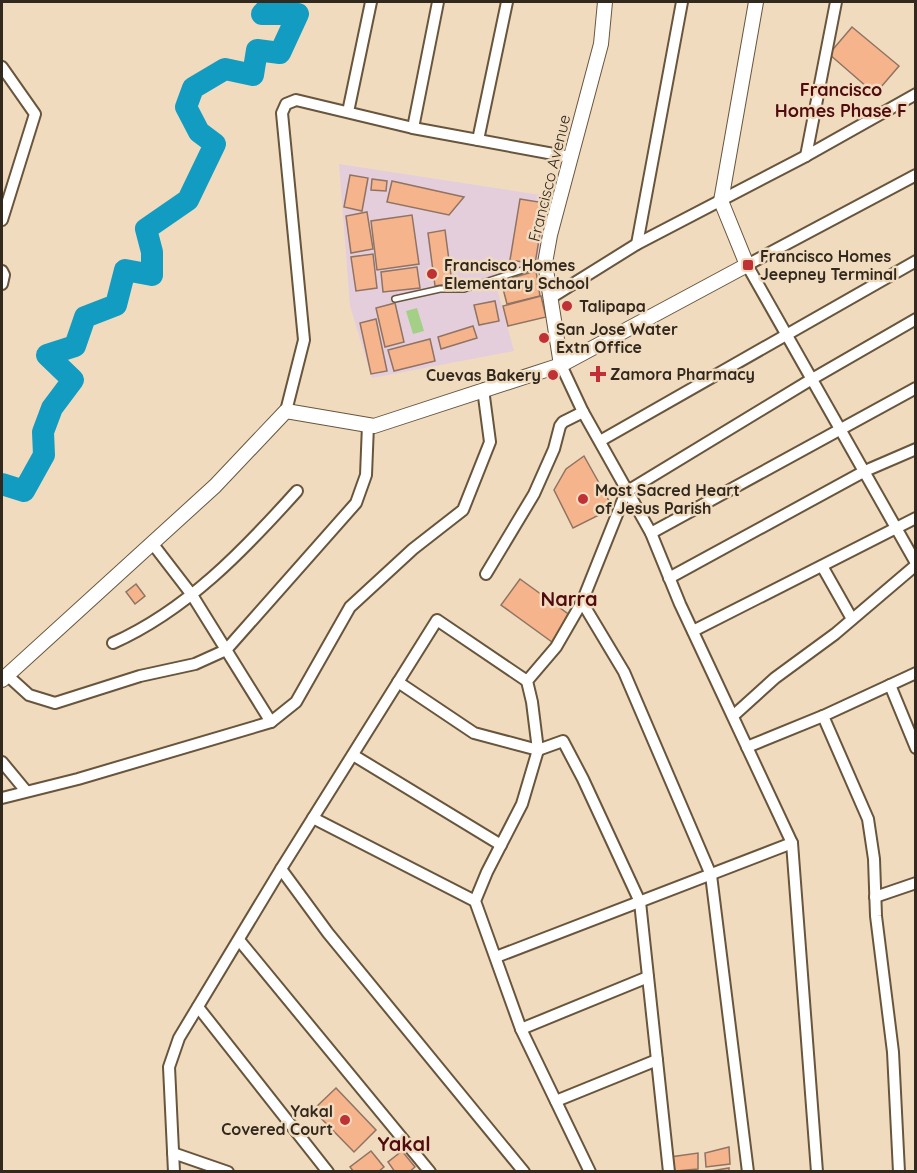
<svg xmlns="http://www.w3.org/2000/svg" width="917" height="1173" font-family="Quicksand,sans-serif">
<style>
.education{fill:#e4cedb}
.green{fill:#a3cf87}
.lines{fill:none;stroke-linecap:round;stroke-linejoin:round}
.river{stroke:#139cc1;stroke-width:22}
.building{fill:#f6b48c;stroke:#907362;stroke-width:1.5}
.service-casing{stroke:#68553c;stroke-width:8}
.minor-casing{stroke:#68553c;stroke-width:14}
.tertiary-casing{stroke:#68553c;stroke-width:16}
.service{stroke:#fff;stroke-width:5}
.minor{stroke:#fff;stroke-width:10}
.tertiary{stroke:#fff;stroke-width:14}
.poi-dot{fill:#c03136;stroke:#f1dbbf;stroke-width:2}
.labels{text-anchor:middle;stroke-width:5;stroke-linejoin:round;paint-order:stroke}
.street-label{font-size:16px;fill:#32291e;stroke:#f1dbbf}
.poi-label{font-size:16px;font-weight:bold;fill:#32291e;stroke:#f1dbbf;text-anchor:start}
.neighbourhood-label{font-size:18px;font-weight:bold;fill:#500b0f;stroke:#f1dbbf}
.quarter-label{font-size:20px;font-weight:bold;fill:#500b0f;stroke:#f1dbbf}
</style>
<rect width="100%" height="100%" fill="#f1dbbf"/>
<path class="education" d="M339,164L548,196L540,267L495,281L514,351L372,378L350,306Z"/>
<path class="green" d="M417,308L424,331L413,334L406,311Z"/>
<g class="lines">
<path class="river" d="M2,484L24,491L44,455L43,432L52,408L73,380L47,355L75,346L85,317L116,305L125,270L152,275V252L146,229L188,200L215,144L199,132L186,107L193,88L225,69L253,75L257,50L280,53L298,14H262L273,2"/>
</g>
<g class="building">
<path d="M852,27L899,66L875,94L829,54Z"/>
<path d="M350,175L368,178L362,211L344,207Z"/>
<path d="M372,179L387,181L386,191L371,190Z"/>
<path d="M392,181L464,197L449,215L387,202Z"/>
<path d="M520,199L545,203L535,264L510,260Z"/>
<path d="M367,212L373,249L351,253L346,216Z"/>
<path d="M412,215L419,264L377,270L371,221Z"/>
<path d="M445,230L452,283L435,286L428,233Z"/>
<path d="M373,254L377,288L356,291L351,257Z"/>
<path d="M417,267L420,288L383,292L381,272Z"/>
<path d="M536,271L540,296L507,304L501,281Z"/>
<path d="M541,296L546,317L508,326L503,306Z"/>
<path d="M495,301L499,321L479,325L474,305Z"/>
<path d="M395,303L404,342L385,347L376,308Z"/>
<path d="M376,319L387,371L371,374L360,323Z"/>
<path d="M473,326L477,338L441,349L438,337Z"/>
<path d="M430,339L435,361L394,371L388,350Z"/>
<path d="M584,456L613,508L573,528L554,490L566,469Z"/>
<path d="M520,579L571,616L552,642L501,605Z"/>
<path d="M136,584L145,596L135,604L126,592Z"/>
<path d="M336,1088L376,1130L354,1152L313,1110Z"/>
<path d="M729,1147L730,1164L706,1167L705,1153Z"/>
<path d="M371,1151L384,1167L378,1172H354L350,1167Z"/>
<path d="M402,1151L415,1167L409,1172H395L388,1162Z"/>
<path d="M698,1153V1169L665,1172L663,1158Z"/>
<path d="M729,1168V1172H705Z"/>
</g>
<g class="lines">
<defs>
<path id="service" d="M395,299L440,289H464L544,263"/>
<g id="minor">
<path d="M2,67L35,114L2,220"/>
<path d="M348,112L371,2"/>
<path d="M413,128L438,2"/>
<path d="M478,140L507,2"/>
<path d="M806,156L836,2"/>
<path d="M916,175L747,265L916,563"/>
<path d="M637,244L682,2"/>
<path d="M2,271L4,275L2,284"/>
<path d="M552,297L637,244L806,156L916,94"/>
<path d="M561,365L583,412L651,533L680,604L792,843L817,1172"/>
<path d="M286,411L304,340L282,113L286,104L296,100L413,128L570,157"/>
<path d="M600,441L916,261"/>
<path d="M651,533L916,388"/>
<path d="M152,543L192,595L271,722"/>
<path d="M822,566L852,619"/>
<path d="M486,574L534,494L554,449L560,426L563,422L583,412"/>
<path d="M669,578L865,471L916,449"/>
<path d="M582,602L624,672L711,875L748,1172"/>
<path d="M693,631L916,518"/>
<path d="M113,643C187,610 244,550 297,491"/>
<path d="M7,675L29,695L55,703L140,676L195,664L226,650L356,503L366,475L368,425"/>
<path d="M398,682L474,733L538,750L563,741L583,779L640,902L669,1172"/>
<path d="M890,685L916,748"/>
<path d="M733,716L775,678L835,634L916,565"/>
<path d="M823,716L868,819L874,859L876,916L893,1052L899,1172"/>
<path d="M747,747L823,716L916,673"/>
<path d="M353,755L501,845"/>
<path d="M2,762L26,791"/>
<path d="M2,798L78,779L271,722L296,702L350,607L413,549L463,510L490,442L483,389"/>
<path d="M313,818L475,901"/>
<path d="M281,869L328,933L524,1172"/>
<path d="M875,897L916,883"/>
<path d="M239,940L430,1172"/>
<path d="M496,957L792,843"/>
<path d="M198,1007L328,1172"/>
<path d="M521,1029L648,977"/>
<path d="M556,1101L657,1060"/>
<path d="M173,1153L228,1172"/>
<path d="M174,1172L169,1067L179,1038L281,869L437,620L527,681"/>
<path d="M590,1172L521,1029L475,901L487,872L522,804L538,750L532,702L527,681L556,647L582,602L626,492L812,379L916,319"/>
</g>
<g id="tertiary">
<path d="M561,365L545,263L550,235L601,44L605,2"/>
<path d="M2,680L215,486L286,411L374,426L561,365L747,265L721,201L756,2"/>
</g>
</defs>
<use href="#service" class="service-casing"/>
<use href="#minor" class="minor-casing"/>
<use href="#tertiary" class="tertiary-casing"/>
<use href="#service" class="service"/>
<use href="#minor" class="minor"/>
<use href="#tertiary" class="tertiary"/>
</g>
<g class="poi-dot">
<rect x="742" y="259" width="12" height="12" rx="3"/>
<circle cx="432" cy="274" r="6"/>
<circle cx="567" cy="306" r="6"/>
<circle cx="544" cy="338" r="6"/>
<path d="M595 365h6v6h6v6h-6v6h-6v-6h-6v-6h6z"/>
<circle cx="553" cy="375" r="6"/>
<circle cx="583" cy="499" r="6"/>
<circle cx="345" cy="1120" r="6"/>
</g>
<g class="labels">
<g class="street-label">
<text transform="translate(549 178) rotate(-76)" y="6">Francisco Avenue</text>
</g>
<g class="poi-label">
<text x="760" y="262">Francisco Homes<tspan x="760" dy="18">Jeepney Terminal</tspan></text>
<text x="444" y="271">Francisco Homes<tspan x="444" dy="18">Elementary School</tspan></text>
<text x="579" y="312">Talipapa</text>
<text x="556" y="335">San Jose Water<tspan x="556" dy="18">Extn Office</tspan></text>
<text x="610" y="380">Zamora Pharmacy</text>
<text x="541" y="381" text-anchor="end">Cuevas Bakery</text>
<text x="595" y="496">Most Sacred Heart<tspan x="595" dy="18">of Jesus Parish</tspan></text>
<text x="333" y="1117" text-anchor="end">Yakal<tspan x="333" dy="18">Covered Court</tspan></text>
</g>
<g class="neighbourhood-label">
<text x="841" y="96">Francisco<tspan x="841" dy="21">Homes Phase F</tspan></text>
</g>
<g class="quarter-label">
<text x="569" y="606">Narra</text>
<text x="404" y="1151">Yakal</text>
</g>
</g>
<rect width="917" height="1173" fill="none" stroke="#32291e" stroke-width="6"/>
</svg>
